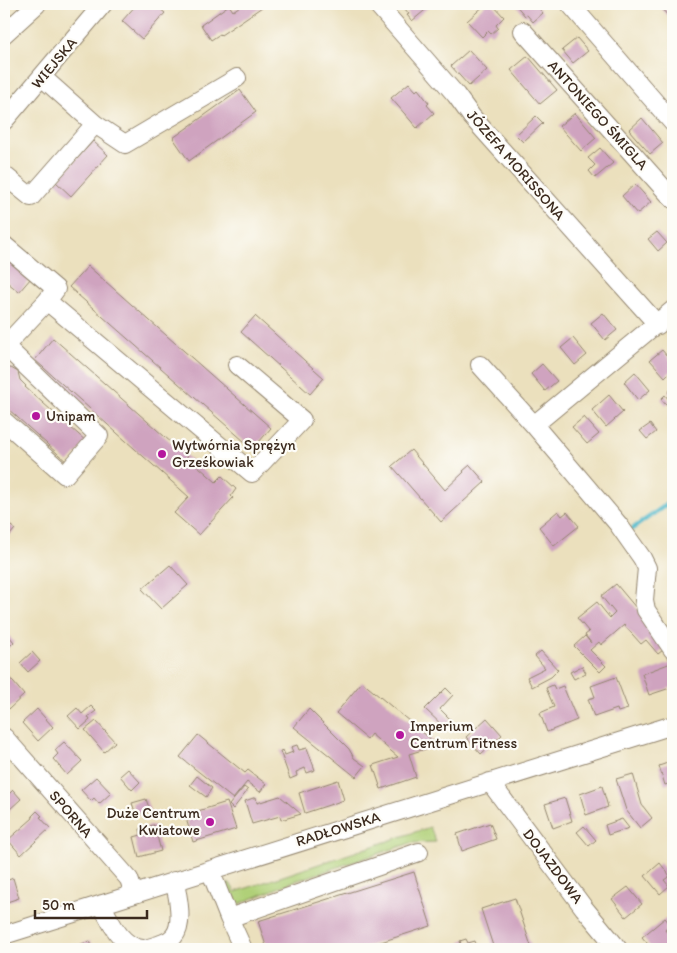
<svg xmlns="http://www.w3.org/2000/svg" width="677" height="953" font-family="Itim,sans-serif">
<rect width="100%" height="100%" fill="#fdfcf7"/>
<filter id="ink" filterUnits="userSpaceOnUse"><feTurbulence type="fractalNoise" baseFrequency=".02" numOctaves="2"/><feDisplacementMap in="SourceGraphic" scale="10" xChannelSelector="R" yChannelSelector="G"/><feConvolveMatrix kernelMatrix="1 2 1 2 8 2 1 2 1" color-interpolation-filters="sRGB"/></filter>
<filter id="wash" filterUnits="userSpaceOnUse"><feTurbulence type="fractalNoise" baseFrequency=".0096" numOctaves="4" result="noise"/><feDisplacementMap in="SourceGraphic" scale="20" xChannelSelector="R" yChannelSelector="G"/><feGaussianBlur stdDeviation="1.12" result="paint"/><feColorMatrix in="noise" values="0 0 0 0 0 0 0 0 0 0 0 0 0 0 0 0 0 1.4 0 .05"/><feComposite in="paint" operator="in"/></filter>
<g filter="url(#wash)">
<rect width="100%" height="100%" fill="#ebe0bd"/>
<path fill="#b0d078" stroke="#767d4b" d="M430 827 436 842 411 843 292 882 232 907 224 886 230 883 235 892Z"/>
<g fill="none" stroke-linecap="round" stroke-linejoin="round">
<path stroke="#4cb7c9" stroke-width="4.5" d="M632 529 673 500"/>
</g>
<g id="blocks">
<path fill="#cfa3bf" d="M137 4H154L165 13 142 39 122 21Z
M243 4H260L262 7 221 35 220 34 211 40 201 25 229 5 233 11Z
M401 4H427L430 6 412 21 407 15 409 14Z
M486 4H492L504 17 496 25 498 28 491 34 488 31 482 37 467 21Z
M515 4H540L537 6 543 13 533 22 527 15 525 16Z
M666 4H673V16L671 19 661 8Z
M577 38 588 51 573 63 562 50Z
M469 50 487 70 469 86 451 66Z
M528 56 557 90 540 104 511 70Z
M409 83 416 91 418 89 429 103 427 105 434 113 417 128 391 98Z
M240 90 256 112 189 161 173 138Z
M575 113 596 138 581 151 559 126Z
M536 116 543 123 523 142 516 135Z
M642 118 663 143 650 154 629 130Z
M93 141 108 155 71 196 56 182Z
M600 148 613 163 595 178 589 171 595 165 588 158Z
M635 184 651 202 637 214 622 196Z
M657 232 667 243 658 251 648 239Z
M4 254 31 278 19 292 7 282 4 285Z
M88 266 271 428 253 449 69 287Z
M603 313 617 330 605 340 591 323Z
M255 316 324 378 310 394 241 332Z
M53 338 216 482 222 476 236 489 231 496 233 498 199 535 174 513 189 497 35 360Z
M573 338 587 355 575 365 561 348Z
M662 350 673 363V369L665 377 650 360Z
M542 364 557 381 545 391 531 374Z
M11 368 18 372 20 380 26 386 25 387 87 442 68 463 7 408 4 412V369Z
M635 372 650 390 638 400 624 382Z
M673 387V398L668 392Z
M609 395 623 412 606 427 592 410Z
M665 395 670 401 666 405 661 399Z
M673 414V425L668 418Z
M584 417 599 434 587 444 572 427Z
M650 424 656 432 647 439 640 431Z
M411 450 445 490 464 472 463 471 470 465 485 482 441 522 392 466Z
M558 511 562 516 567 512 579 526 554 546 539 527Z
M4 521 15 529 4 542Z
M170 565 188 585 161 609 142 589Z
M616 584 668 646 658 654 646 640 641 644 624 625 601 645 599 642 590 650 606 666 600 672 574 646 585 636 591 643 585 635 589 632 577 618 597 602 610 618 615 613 601 596Z
M4 630 14 642 6 650 4 647Z
M541 651 558 670 551 677 532 687 527 677 545 668 535 656Z
M32 652 40 661 28 672 20 663Z
M671 663 673 669V687L649 695 642 674Z
M582 666 586 673 574 679 570 672Z
M8 676 24 695 9 709 4 703V680Z
M616 677 628 709 618 712 617 709 594 717 588 699 595 697 591 686Z
M362 682 433 741 432 747 409 754 416 777 381 789 373 765 398 757 371 734 367 739 336 713Z
M553 685 555 689 563 686 577 720 547 732 540 713 554 707 546 688Z
M446 688 453 695 440 709 451 720 444 727 425 709Z
M91 706 96 711 88 717 90 720 80 729 68 716 77 708 82 714Z
M37 709 53 727 38 741 22 723Z
M309 709 349 749 354 758 365 766 356 777 294 727Z
M487 718 502 735 481 754 466 737Z
M96 721 115 742 104 752 85 730Z
M198 735 245 773 248 770 266 784 260 792 247 782 233 799 180 757Z
M64 742 82 761 67 775 53 759 58 754 55 750Z
M297 745 299 750 307 748 315 770 307 773 305 768 296 772 297 776 290 779 280 751 283 750 285 755 293 752 291 747Z
M673 761V782L665 785 659 766Z
M128 769 140 782 132 790 120 776Z
M633 774 642 805 652 818 640 828 626 810 616 779Z
M197 776 212 788 206 797 190 785Z
M96 777 111 793 99 804 94 798 91 801 81 790Z
M338 780 344 800 305 813 299 793Z
M602 786 608 807 586 815 580 794Z
M244 787 248 790 233 809 229 805Z
M13 790 21 799 9 810 10 811 4 817V805L9 800 6 797Z
M280 796 301 814 281 820 280 816 252 824 245 801 256 797 257 803Z
M565 798 572 821 553 828 545 804Z
M146 799 150 811 136 815 132 803Z
M227 802 236 829 193 842 185 815Z
M37 811 42 816 40 817 50 828 21 855 8 840 33 818 32 816Z
M622 819 629 828 608 835 605 825Z
M490 823 496 839 462 851 457 834Z
M154 825 161 851 139 857 134 837 141 835 140 829Z
M584 826 596 840 589 846 577 832Z
M660 863 670 876 664 880 669 886 660 894 645 876Z
M414 872 431 926 359 949H267L258 921Z
M13 878 19 898 4 903V882Z
M628 887 642 904 626 917 612 899Z
M515 898 532 949H494L481 909Z
M665 918 671 925 665 930 673 940V944L667 949H652L642 937Z
M466 939 468 943 475 941 477 949H453L452 948 461 945 460 941Z
M90 941 93 949H68Z"/>
</g>
</g>
<g filter="url(#ink)">
<use href="#blocks" fill-opacity="0" stroke="#93856e" stroke-width="1"/>
<g fill="none" stroke-linecap="round" stroke-linejoin="round">
<g stroke="#93856e" stroke-width="20">
<path id="minor" d="M377 4 456 95 472 117 658 325
M570 4 673 123
M523 31 673 199
M4 34 37 4
M42 77 95 124 125 144 237 78
M4 121 103 4
M4 175 31 197 95 124
M4 245 56 289 47 301 4 347
M47 301 252 473 302 420 237 365
M480 365 534 425 618 524 642 558 647 568 644 600 646 610 673 650
M4 421 65 475 99 436 5 346
M534 425 673 310
M4 737 129 879 134 894
M490 782 584 908 618 949
M210 870 229 918 419 852
M102 904C109 921 122 948 143 949
M229 918 243 949
M4 935 673 725
M145 949C154 946 168 944 174 936 184 924 178 895 174 881"/>
</g>
<use href="#minor" stroke="#fff" stroke-width="18"/>
</g>
</g>
<g fill="#b5179e" stroke="#fdfcf7" stroke-width="2">
<circle cx="36" cy="416" r="5"/>
<circle cx="162" cy="454" r="5"/>
<circle cx="400" cy="735" r="5"/>
<circle cx="210" cy="822" r="5"/>
</g>
<g text-anchor="middle" dominant-baseline="central" stroke-width="4.5" stroke-linejoin="round" paint-order="stroke">
<g font-size="15" fill="#3b2a1e" stroke="#fdfcf7">
<text transform="translate(54 63) rotate(-50)">WIEJSKA</text>
<text transform="translate(598 115) rotate(48)">ANTONIEGO ŚMIGLA</text>
<text transform="translate(516 165) rotate(49)">JÓZEFA MORISSONA</text>
<text transform="translate(71 814) rotate(49)">SPORNA</text>
<text transform="translate(338 829) rotate(-17)">RADŁOWSKA</text>
<text transform="translate(553 866) rotate(53)">DOJAZDOWA</text>
</g>
<g font-size="15" fill="#3b2a1e" stroke="#fdfcf7" text-anchor="start">
<text x="46" y="416">Unipam</text>
<text x="172" y="445">Wytwórnia Sprężyn<tspan x="172" dy="17">Grześkowiak</tspan></text>
<text x="410" y="726">Imperium<tspan x="410" dy="17">Centrum Fitness</tspan></text>
<text x="200" y="813" text-anchor="end">Duże Centrum<tspan x="200" dy="17">Kwiatowe</tspan></text>
</g>
</g>
<rect width="677" height="953" fill="none" stroke="#fdfcf7" stroke-width="20"/>
<path d="M35 910v8h112v-8" fill="none" stroke="#3b2a1e" stroke-width="2.5"/>
<text x="42" y="910" font-size="15" fill="#3b2a1e" stroke="#fdfcf7" stroke-width="4" paint-order="stroke">50 m</text>
</svg>
